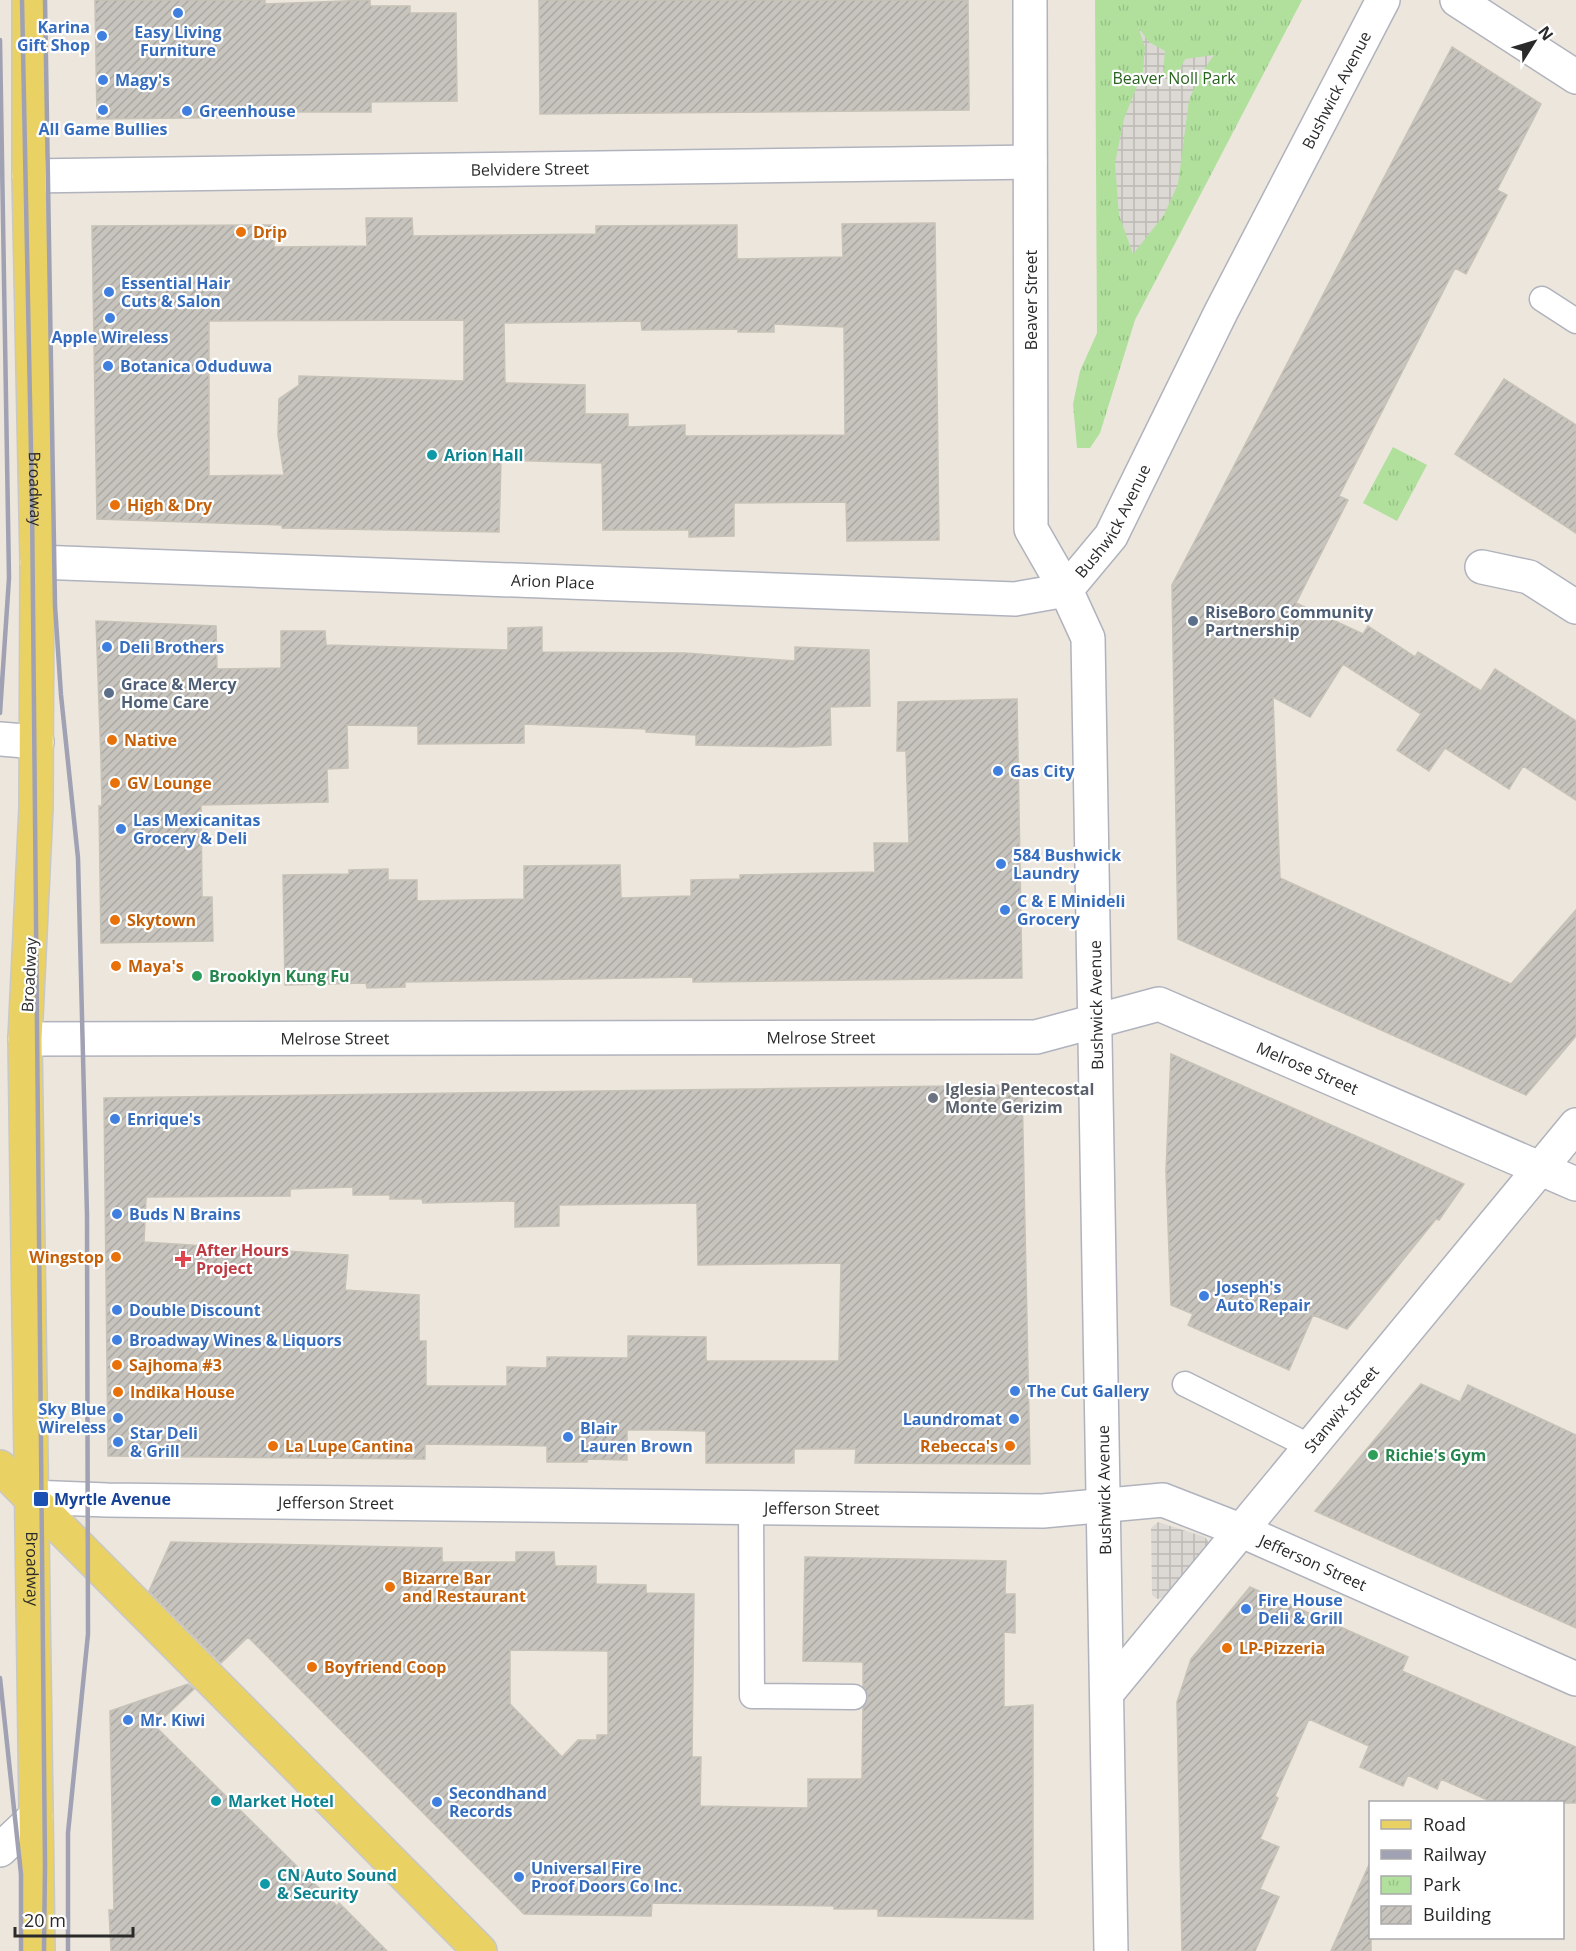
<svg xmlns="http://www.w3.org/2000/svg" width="1576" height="1951" font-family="'Open Sans',sans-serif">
<defs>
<pattern id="park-tufts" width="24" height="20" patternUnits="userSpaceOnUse" patternTransform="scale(1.5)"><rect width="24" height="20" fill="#b0e09c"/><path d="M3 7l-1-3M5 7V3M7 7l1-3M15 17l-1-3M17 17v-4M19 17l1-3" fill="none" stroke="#98c087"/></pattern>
<pattern id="plaza-grid" width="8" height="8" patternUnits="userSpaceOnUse" patternTransform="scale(1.5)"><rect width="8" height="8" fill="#dcd9d4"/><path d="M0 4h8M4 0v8" fill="none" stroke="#bdbab6"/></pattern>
<pattern id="building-hatch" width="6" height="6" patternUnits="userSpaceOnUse" patternTransform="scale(1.5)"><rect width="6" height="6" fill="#c7c3bd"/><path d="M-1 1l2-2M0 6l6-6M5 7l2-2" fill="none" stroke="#aba8a3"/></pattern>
</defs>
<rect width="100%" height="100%" fill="#ece6dd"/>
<path fill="url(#park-tufts)" d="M1095 0H1302L1135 320 1100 433 1090 448H1077L1073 404 1080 371 1097 333Z
M1393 447 1427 465 1397 521 1363 503Z"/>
<path fill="url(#plaza-grid)" d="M1138 27 1149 42 1165 51 1163 73 1170 78H1176L1185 59 1214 55 1200 75 1189 100 1178 184 1164 215 1133 254 1119 215 1115 163 1124 119 1143 71 1145 47Z
M1158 1522 1205 1537 1208 1541V1547L1166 1597 1157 1599 1152 1595 1151 1528Z"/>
<path fill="url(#building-hatch)" stroke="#c7c2b7" stroke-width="1.5" fill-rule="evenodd" d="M95 0H265V4L370 0V6H410V13H456L457 101 371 102V112H276V117L97 119Z
M539 0H968L969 110 540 114Z
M1452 47 1541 104 1497 190 1507 195 1466 274 1455 268 1339 496 1348 500 1296 603 1363 634 1368 626 1415 657 1418 652 1481 691 1495 669 1576 721V800L1523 766 1509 789 1445 748 1429 771 1397 750 1421 714 1343 664 1310 717 1273 697 1280 878 1511 984 1576 910V1036L1526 1095 1178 939 1172 585Z
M366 218H412L413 236 596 234V226L737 225V259L843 257 842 224 935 223 939 540 847 541 846 502 734 503V536L689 537V530H603L602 463 501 460 499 532 282 528V525L97 519 92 226 274 225V247L367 246ZM464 320V381L299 376V385L279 399 278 435 284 475 209 476V321ZM641 321 642 330 738 329V332H774V324L844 327 845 435 685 436V425L628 427V414H585V385L505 383 504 323Z
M1504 379 1576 425V533L1455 454Z
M96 621 216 626 217 669 281 668V631H325L326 645 508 650V628L542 627V652L685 653 795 661V647L869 650 870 706 830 707 831 745 793 747 696 745V735L646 732V729L524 724V743L418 744V726L347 725 348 768 327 769 328 802 201 805 202 897H212L213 941 101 943 99 806H102L101 761Z
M1017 699 1022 978 693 982V977L405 982V987L367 988 366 983 285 985 283 875 349 874V870L388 869V880H417V901L524 899V866L620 865 621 898 691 896V880L740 879V875L875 872 874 843H909L906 751H897L898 702Z
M1171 1054 1464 1184 1439 1220 1436 1219 1347 1329 1313 1315 1289 1370 1188 1325 1193 1314 1171 1305 1166 1171Z
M1022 1085 1030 1464 855 1463 856 1449H794V1463H706V1431L666 1430H627V1460L587 1459V1462H547V1446L507 1445 425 1444V1459L108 1456 104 1098ZM353 1187V1195H390V1199H422L423 1203 515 1201V1227L559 1226V1205L697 1203 698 1265 841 1263 839 1361H706V1337L628 1336V1358L547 1357V1368L507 1367V1386H426V1341H419V1295L345 1290 348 1255 144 1242 146 1197 290 1196V1189Z
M1421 1384 1460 1402 1468 1385 1576 1435V1628L1315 1511Z
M171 1542 442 1548V1562H516V1552H554L555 1566H596V1584L646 1585V1593L694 1594 692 1757H701L700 1806 808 1808V1779H862L863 1708 868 1697 863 1686V1662L803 1661 805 1557 1006 1561 1005 1594H1015V1633L1004 1632V1707L1033 1705V1919L878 1916V1909H834V1906L652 1903 651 1916 524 1914 248 1637 221 1663 149 1591ZM510 1650 608 1651V1735H597V1740H578L562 1757 510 1704Z
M1250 1587 1408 1657 1402 1671 1576 1747V1803H1494L1441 1779 1437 1789 1408 1775 1403 1786 1360 1767 1369 1746 1309 1719 1275 1796 1278 1798 1260 1839 1279 1847 1260 1889 1279 1897 1255 1951H1182L1177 1702 1191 1659Z
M188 1684 194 1689 155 1726 337 1906 339 1903 387 1951H111L109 1910H114L110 1711Z
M1371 1860V1951H1331Z"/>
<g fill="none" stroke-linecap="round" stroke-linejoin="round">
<g stroke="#b0b3bd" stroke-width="27">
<path id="lane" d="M1542 299 1576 321
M1185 1384 1309 1446
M751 1507 752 1696 854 1697"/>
</g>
<g stroke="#b0b3bd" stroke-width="36">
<g id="street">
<path d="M1457 0 1576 77"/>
<path id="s1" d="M29 176 1030 162"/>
<path id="s2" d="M37 562 1015 599 1066 590 1031 529 1030 0"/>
<path d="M1482 567 1529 577 1576 607"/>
<path d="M0 739 37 742"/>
<path id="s3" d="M25 1039 1036 1037 1159 1004 1576 1184"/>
<path id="s4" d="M30 1497 107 1500 1043 1511 1163 1500 1240 1530 1576 1679"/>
<path id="s5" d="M1107 1693 1576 1125"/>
<path d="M0 1850 36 1816"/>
</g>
</g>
<g stroke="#b0b3bd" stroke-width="36">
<g id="secondary">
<path id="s6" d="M1111 1951 1088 638 1066 590 1111 536 1221 312 1383 0"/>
</g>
</g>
<g stroke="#c8c8c8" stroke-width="36">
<g id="primary">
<path id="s7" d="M29 0V176L37 562 36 808 25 1039 38 1951"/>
<path d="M0 1467 480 1951"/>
</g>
</g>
<use href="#lane" stroke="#fff" stroke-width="24"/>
<use href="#street" stroke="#fff" stroke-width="33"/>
<use href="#secondary" stroke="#fff" stroke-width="33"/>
<use href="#primary" stroke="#ead164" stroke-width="33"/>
<path stroke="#a0a2b4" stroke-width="4.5" d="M22 0 32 501 45 1865 44 1951
M45 0 55 606 61 695 78 858 87 1215 88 1634 68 1833V1951
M0 40 9 578 0 713
M0 1678 21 1874V1951"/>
</g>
<g fill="#3f7fe0" stroke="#fff" stroke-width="2">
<circle cx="178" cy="13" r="6"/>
<circle cx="102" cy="36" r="6"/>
<circle cx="103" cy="80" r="6"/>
<circle cx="103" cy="110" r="6"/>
<circle cx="187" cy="111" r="6"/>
<circle cx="109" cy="292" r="6"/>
<circle cx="110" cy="318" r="6"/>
<circle cx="108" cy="366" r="6"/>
<circle cx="107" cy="647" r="6"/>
<circle cx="998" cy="771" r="6"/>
<circle cx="121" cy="829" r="6"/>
<circle cx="1001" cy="864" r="6"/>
<circle cx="1005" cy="910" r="6"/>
<circle cx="115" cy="1119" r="6"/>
<circle cx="117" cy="1214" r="6"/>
<circle cx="1204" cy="1296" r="6"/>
<circle cx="117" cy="1310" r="6"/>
<circle cx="117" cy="1340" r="6"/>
<circle cx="1015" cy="1391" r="6"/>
<circle cx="118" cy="1418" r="6"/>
<circle cx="1014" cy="1419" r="6"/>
<circle cx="568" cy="1437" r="6"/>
<circle cx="118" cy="1442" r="6"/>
<circle cx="1246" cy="1609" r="6"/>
<circle cx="128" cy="1720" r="6"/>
<circle cx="437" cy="1802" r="6"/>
<circle cx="519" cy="1877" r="6"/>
</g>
<g fill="#e8710a" stroke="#fff" stroke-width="2">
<circle cx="241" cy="232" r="6"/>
<circle cx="115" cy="505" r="6"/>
<circle cx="112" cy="740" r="6"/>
<circle cx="115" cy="783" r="6"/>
<circle cx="115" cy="920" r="6"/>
<circle cx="116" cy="966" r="6"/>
<circle cx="116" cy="1257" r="6"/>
<circle cx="117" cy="1365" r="6"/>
<circle cx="118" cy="1392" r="6"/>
<circle cx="273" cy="1446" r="6"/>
<circle cx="1010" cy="1446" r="6"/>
<circle cx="390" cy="1587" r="6"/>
<circle cx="1227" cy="1648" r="6"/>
<circle cx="312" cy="1667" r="6"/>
</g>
<g fill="#0f9aa8" stroke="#fff" stroke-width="2">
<circle cx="432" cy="455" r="6"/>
<circle cx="216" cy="1801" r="6"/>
<circle cx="265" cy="1884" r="6"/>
</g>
<g fill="#5c6f8a" stroke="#fff" stroke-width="2">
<circle cx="1193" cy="621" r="6"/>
<circle cx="109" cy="693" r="6"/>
</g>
<g fill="#2e9e5b" stroke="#fff" stroke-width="2">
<circle cx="197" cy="976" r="6"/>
<circle cx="1373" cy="1455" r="6"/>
</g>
<circle fill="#6b7280" stroke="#fff" stroke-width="2" cx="933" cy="1098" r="6"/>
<path fill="#e0444e" stroke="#fff" stroke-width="2" d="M180 1250h6v6h6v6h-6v6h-6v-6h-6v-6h6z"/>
<rect fill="#1a4fb4" stroke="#fff" stroke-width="2" x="33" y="1491" width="16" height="16" rx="3"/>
<g text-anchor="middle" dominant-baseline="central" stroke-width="4.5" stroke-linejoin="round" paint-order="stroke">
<g font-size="16" font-weight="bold" fill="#366cbe" stroke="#fff" text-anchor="start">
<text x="90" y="27" text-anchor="end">Karina<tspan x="90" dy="18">Gift Shop</tspan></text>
<text x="178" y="32" text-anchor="middle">Easy Living<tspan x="178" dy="18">Furniture</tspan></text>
<text x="115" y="80">Magy's</text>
<text x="199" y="111">Greenhouse</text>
<text x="103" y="129" text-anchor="middle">All Game Bullies</text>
<text x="121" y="283">Essential Hair<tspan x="121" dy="18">Cuts &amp; Salon</tspan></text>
<text x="110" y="337" text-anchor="middle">Apple Wireless</text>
<text x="120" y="366">Botanica Oduduwa</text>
<text x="119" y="647">Deli Brothers</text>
<text x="1010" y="771">Gas City</text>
<text x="133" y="820">Las Mexicanitas<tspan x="133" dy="18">Grocery &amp; Deli</tspan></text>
<text x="1013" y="855">584 Bushwick<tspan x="1013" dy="18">Laundry</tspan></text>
<text x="1017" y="901">C &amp; E Minideli<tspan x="1017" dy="18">Grocery</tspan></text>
<text x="127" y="1119">Enrique's</text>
<text x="129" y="1214">Buds N Brains</text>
<text x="1216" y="1287">Joseph's<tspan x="1216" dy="18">Auto Repair</tspan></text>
<text x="129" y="1310">Double Discount</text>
<text x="129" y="1340">Broadway Wines &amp; Liquors</text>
<text x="1027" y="1391">The Cut Gallery</text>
<text x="106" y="1409" text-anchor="end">Sky Blue<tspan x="106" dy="18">Wireless</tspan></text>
<text x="1002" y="1419" text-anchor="end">Laundromat</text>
<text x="580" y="1428">Blair<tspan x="580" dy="18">Lauren Brown</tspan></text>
<text x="130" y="1433">Star Deli<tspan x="130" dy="18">&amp; Grill</tspan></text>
<text x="1258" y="1600">Fire House<tspan x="1258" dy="18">Deli &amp; Grill</tspan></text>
<text x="140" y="1720">Mr. Kiwi</text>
<text x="449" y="1793">Secondhand<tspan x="449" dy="18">Records</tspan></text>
<text x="531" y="1868">Universal Fire<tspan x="531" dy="18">Proof Doors Co Inc.</tspan></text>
</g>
<g font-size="16" fill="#29641e" stroke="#fff">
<text x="1174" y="78">Beaver Noll Park</text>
</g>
<g font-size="16" fill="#2a2a2a" stroke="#fff">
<text stroke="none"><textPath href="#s6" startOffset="1936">Bushwick Avenue</textPath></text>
<text stroke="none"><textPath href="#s1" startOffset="501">Belvidere Street</textPath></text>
<text transform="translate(1031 300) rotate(-90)">Beaver Street</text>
<text stroke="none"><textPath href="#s7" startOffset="489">Broadway</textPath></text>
<text stroke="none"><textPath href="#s6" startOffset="1450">Bushwick Avenue</textPath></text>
<text stroke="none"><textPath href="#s2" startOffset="516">Arion Place</textPath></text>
<text transform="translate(29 975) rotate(-87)">Broadway</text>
<text transform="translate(1096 1005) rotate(-91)">Bushwick Avenue</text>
<text stroke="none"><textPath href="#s3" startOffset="796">Melrose Street</textPath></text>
<text stroke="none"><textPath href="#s3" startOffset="310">Melrose Street</textPath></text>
<text stroke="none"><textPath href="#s3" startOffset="1300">Melrose Street</textPath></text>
<text stroke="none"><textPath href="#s5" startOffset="368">Stanwix Street</textPath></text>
<text transform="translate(1104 1490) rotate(-91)">Bushwick Avenue</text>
<text stroke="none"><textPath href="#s4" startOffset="306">Jefferson Street</textPath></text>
<text stroke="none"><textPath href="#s4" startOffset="792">Jefferson Street</textPath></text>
<text stroke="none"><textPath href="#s4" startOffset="1296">Jefferson Street</textPath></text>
<text stroke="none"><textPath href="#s7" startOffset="1569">Broadway</textPath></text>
</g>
<g font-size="16" font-weight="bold" fill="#c56008" stroke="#fff" text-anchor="start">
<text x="253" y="232">Drip</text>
<text x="127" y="505">High &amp; Dry</text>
<text x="124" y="740">Native</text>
<text x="127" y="783">GV Lounge</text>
<text x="127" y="920">Skytown</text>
<text x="128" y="966">Maya's</text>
<text x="104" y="1257" text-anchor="end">Wingstop</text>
<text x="129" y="1365">Sajhoma #3</text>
<text x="130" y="1392">Indika House</text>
<text x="285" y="1446">La Lupe Cantina</text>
<text x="998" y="1446" text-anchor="end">Rebecca's</text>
<text x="402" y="1578">Bizarre Bar<tspan x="402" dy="18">and Restaurant</tspan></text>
<text x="1239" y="1648">LP-Pizzeria</text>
<text x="324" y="1667">Boyfriend Coop</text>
</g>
<g font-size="16" font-weight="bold" fill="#0d838f" stroke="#fff" text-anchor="start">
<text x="444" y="455">Arion Hall</text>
<text x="228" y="1801">Market Hotel</text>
<text x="277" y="1875">CN Auto Sound<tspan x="277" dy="18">&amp; Security</tspan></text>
</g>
<g font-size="16" font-weight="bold" fill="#4e5e75" stroke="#fff" text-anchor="start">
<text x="1205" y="612">RiseBoro Community<tspan x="1205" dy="18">Partnership</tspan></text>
<text x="121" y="684">Grace &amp; Mercy<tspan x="121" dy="18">Home Care</tspan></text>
</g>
<g font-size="16" font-weight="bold" fill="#27864d" stroke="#fff" text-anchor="start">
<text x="209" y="976">Brooklyn Kung Fu</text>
<text x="1385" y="1455">Richie's Gym</text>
</g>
<g font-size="16" font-weight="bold" fill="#5b616d" stroke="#fff" text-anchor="start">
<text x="945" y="1089">Iglesia Pentecostal<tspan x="945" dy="18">Monte Gerizim</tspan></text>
</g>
<g font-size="16" font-weight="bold" fill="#be3a42" stroke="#fff" text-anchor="start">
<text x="196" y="1250">After Hours<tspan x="196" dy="18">Project</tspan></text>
</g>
<g font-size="16" font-weight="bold" fill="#164399" stroke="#fff" text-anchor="start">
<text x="54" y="1499">Myrtle Avenue</text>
</g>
</g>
<rect x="1369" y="1801" width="195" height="138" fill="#ffffff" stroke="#aaaaaa" stroke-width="1.5"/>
<rect x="1381" y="1820" width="30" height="9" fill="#ead164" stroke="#aaaaaa" stroke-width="1.5"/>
<text x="1423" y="1831" font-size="18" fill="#2a2a2a">Road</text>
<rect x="1381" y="1850" width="30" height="9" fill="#a0a2b4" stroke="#aaaaaa" stroke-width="1.5"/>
<text x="1423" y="1861" font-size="18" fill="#2a2a2a">Railway</text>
<rect x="1381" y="1876" width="30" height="18" fill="url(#park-tufts)" stroke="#aaaaaa" stroke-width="1.5"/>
<text x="1423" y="1891" font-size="18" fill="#2a2a2a">Park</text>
<rect x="1381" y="1906" width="30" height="18" fill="url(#building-hatch)" stroke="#aaaaaa" stroke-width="1.5"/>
<text x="1423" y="1921" font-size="18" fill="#2a2a2a">Building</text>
<g transform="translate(1534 42) rotate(53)" stroke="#ffffff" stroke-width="4.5" paint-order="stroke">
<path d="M0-4.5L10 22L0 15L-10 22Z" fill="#2a2a2a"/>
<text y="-9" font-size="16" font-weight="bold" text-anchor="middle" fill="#2a2a2a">N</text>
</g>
<path d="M15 1927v9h118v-9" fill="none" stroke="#2a2a2a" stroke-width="3"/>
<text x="24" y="1927" font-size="18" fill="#2a2a2a" stroke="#ffffff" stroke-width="4.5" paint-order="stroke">20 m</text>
</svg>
